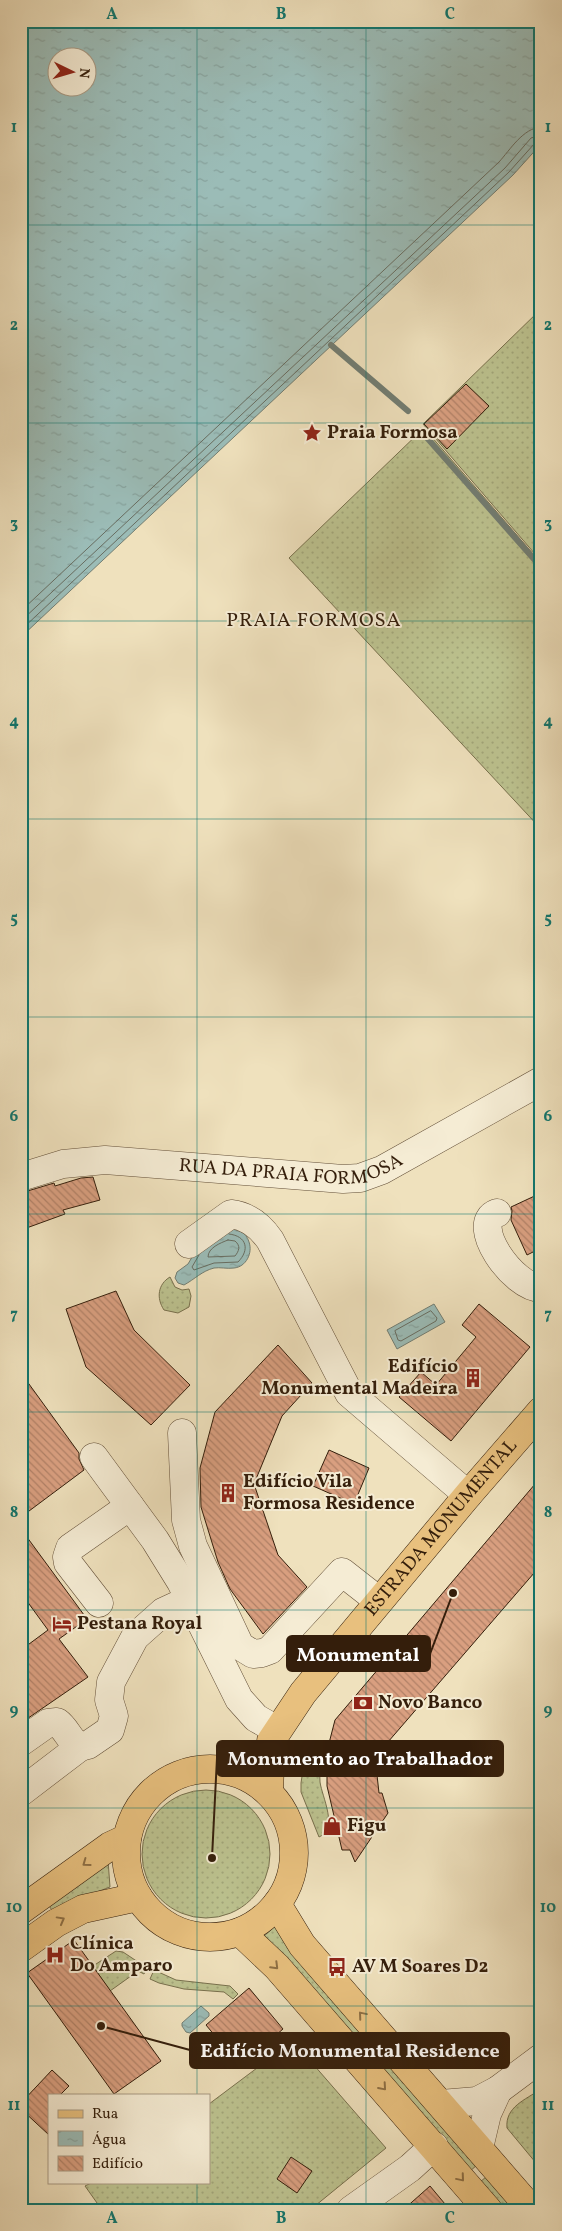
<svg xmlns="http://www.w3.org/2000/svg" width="562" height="2231" font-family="Vollkorn,serif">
<defs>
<pattern id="grass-dots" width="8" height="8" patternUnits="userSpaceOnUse" patternTransform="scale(1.25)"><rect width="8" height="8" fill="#bcc28f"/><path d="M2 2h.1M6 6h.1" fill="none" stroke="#a2a67a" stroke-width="1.8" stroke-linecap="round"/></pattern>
<pattern id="water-ripples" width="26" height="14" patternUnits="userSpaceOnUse" patternTransform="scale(1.25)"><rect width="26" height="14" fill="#9bbcb7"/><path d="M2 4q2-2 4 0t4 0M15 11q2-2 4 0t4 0" fill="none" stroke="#86a19c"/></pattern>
<pattern id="building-back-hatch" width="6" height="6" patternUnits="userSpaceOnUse" patternTransform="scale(1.25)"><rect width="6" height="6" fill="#d99f80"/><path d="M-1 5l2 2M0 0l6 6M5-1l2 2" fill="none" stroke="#b18167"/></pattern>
</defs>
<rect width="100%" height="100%" fill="#efe1bd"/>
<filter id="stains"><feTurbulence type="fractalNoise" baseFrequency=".004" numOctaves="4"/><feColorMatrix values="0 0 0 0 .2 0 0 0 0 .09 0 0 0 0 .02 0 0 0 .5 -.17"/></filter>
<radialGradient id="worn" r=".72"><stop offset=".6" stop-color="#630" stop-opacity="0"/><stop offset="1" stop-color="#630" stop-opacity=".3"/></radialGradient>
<path fill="url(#grass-dots)" stroke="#78704d" d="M541 309V561L423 424Z
M424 428 541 563V829L289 558Z
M170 1277 175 1287 182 1290 189 1289 191 1296 189 1307 178 1313 164 1310C156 1298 158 1284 170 1277Z
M315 1747 319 1749C321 1760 319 1771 320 1782 322 1797 339 1829 319 1837L301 1792V1783L303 1770 309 1752Z
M142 1854a64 64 0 1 1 128 0a64 64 0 1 1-128 0Z
M108 1860 110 1887 73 1901 54 1913 47 1903Z
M277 1924 477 2165 469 2172 260 1940Z
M116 1951 123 1952 147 1968 144 1974 138 1971 110 1991 93 1966Z
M154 1970 176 1980 230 1986 238 1994 233 1999 224 1992 184 1989 159 1983 150 1979Z
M293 2041 386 2148 310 2210H102L85 2186 93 2182H209V2104Z
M541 2089V2169L507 2128C505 2107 525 2100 541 2089Z
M487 2176 516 2210H503L479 2183Z"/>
<path fill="url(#water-ripples)" stroke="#727d72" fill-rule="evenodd" d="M21 21H541V144L513 175 21 637ZM58 58H88V88H58Z
M228 1228C237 1230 246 1231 249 1242 253 1253 246 1267 234 1268 227 1269 220 1267 214 1268 202 1271 195 1279 184 1285L178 1283 175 1278 177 1272 188 1264 195 1252Z
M434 1304 445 1322 397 1349 387 1330Z
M201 2006 209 2013V2016L190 2033 186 2032 182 2026V2023Z"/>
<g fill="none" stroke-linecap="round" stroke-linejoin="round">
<path stroke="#686d61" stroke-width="1" d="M21 611 499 162C510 150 523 128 541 127
M21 621 505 168 531 138 541 135
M21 630 509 172 535 143 541 141
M228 1240 235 1241C241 1246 239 1251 235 1256L208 1257C208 1248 220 1243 228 1240Z
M199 1255 192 1267 194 1270 214 1263 238 1262C250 1250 247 1236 229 1234
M431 1311 437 1318 436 1321 401 1341 398 1340 395 1331Z"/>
<path stroke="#727d72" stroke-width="6" d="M331 345 408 411
M421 431 541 567"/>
</g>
<path fill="url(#building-back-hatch)" stroke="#341e0b" d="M466 384 489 406 447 449 424 424Z
M93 1177 100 1200 63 1210 65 1214 21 1230V1193L54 1183 55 1186 81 1178Z
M541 1193V1248L527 1255 511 1220 512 1211 511 1207Z
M116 1291 134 1330 190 1385 151 1425 86 1367 66 1309Z
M479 1304 530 1347 451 1441 399 1397 421 1372 436 1385 476 1337 462 1325Z
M278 1345 312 1383 282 1416 254 1484 278 1555 307 1587 263 1634 230 1589 218 1562 201 1507 200 1468 215 1412Z
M21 1373 79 1453V1459L84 1470 21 1517Z
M329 1450 369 1468 354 1504 313 1486Z
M541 1477V1565L375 1757 379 1793H382L388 1813 355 1862 350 1850H342L327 1786V1751L335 1720Z
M21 1529 87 1619 59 1639 88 1677 21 1723V1650L48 1630 21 1593Z
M74 1940 161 2061 114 2094 27 1973Z
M249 1988 283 2029 240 2066 206 2025Z
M52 2070 69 2086 60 2095H49V2135L21 2109V2103Z
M291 2157 312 2171 297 2193 277 2179Z
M430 2186 450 2210H403Z"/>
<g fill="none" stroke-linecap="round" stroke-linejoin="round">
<g stroke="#634f38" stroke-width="29">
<g id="minor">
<path id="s1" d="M21 1177 63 1164 105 1160 343 1179 360 1178 382 1170 541 1081"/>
<path d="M497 1213C468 1223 513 1288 541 1288"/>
<path d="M189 1244 231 1214C248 1216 261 1227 270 1240L349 1393 468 1495"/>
<path d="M182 1433 186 1520 193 1546 240 1646 253 1654 262 1653 270 1650 342 1572 379 1601"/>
<path d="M94 1457 155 1540 181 1582 239 1699 256 1718 277 1730"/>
<path d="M99 1603 68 1563 67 1557 70 1548 130 1506"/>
<path d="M21 1742 48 1723 57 1722C67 1729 69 1741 80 1747L88 1745 110 1730 114 1716 109 1700 111 1682 135 1637 163 1612 191 1599"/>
<path d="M21 1792 80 1747"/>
<path d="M441 2104 477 2101 498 2090 541 2058"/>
<path d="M479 2148 487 2114 498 2090"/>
<path d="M351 2210 410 2168 434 2146"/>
</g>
</g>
<g stroke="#341e0b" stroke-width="29">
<g id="major">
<circle cx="210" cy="1853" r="84"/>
<path id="s2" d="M269 1793 271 1741 303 1693 468 1495 541 1411"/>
<path d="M277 1904 302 1945 532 2210"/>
<path d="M21 1910 110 1846 127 1838"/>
<path d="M240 1932 277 1967 488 2210"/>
<path d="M21 1948 56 1923 83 1909 138 1897"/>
</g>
</g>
<use href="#minor" stroke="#f5ecd4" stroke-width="28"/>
<use href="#major" stroke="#e8c07e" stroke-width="28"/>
</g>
<defs><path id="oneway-chevron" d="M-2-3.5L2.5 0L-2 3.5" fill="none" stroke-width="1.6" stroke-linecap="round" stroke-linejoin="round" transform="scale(1.25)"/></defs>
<g stroke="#8e6f44">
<use href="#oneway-chevron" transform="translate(86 1863) rotate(144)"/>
<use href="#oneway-chevron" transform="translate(61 1920) rotate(-29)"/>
<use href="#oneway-chevron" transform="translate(275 1966) rotate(45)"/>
<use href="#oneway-chevron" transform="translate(362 2015) rotate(-130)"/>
<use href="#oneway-chevron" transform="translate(383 2087) rotate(49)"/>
<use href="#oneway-chevron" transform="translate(461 2178) rotate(50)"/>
</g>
<path fill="none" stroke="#0f766e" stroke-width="1" stroke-opacity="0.55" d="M197 21V2095M366 21V2210M21 225H541M21 423H541M21 621H541M21 819H541M21 1017H541M21 1214H541M21 1412H541M21 1610H541M21 1808H541M21 2006H541M197 2182V2210"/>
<defs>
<g id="sight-bare" transform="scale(1.5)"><path d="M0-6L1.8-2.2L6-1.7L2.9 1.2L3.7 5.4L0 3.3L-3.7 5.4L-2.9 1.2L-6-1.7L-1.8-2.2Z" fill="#8f2418" stroke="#f5ecd4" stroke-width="2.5" paint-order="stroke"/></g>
<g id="building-bare" transform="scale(1.5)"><path d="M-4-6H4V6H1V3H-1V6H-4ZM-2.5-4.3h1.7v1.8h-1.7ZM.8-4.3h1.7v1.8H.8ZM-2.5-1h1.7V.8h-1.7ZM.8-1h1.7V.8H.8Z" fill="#8f2418" stroke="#f5ecd4" stroke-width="2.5" paint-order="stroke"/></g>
<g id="hotel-bare" transform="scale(1.5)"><path d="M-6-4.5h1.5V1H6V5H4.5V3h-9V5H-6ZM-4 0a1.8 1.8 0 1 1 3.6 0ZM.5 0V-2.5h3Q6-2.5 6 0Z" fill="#8f2418" stroke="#f5ecd4" stroke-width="2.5" paint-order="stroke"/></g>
<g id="bank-bare" transform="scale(1.5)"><path d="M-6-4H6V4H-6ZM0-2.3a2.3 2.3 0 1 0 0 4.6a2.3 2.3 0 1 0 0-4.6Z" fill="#8f2418" stroke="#f5ecd4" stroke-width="2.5" paint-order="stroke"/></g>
<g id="shop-bare" transform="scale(1.5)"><path d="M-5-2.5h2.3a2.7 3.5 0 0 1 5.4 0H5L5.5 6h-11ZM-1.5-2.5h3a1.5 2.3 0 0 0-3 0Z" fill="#8f2418" stroke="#f5ecd4" stroke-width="2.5" paint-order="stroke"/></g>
<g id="hospital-bare" transform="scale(1.5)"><path d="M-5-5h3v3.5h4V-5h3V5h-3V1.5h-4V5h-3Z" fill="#8f2418" stroke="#f5ecd4" stroke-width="2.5" paint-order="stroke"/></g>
<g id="bus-bare" transform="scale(1.5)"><path d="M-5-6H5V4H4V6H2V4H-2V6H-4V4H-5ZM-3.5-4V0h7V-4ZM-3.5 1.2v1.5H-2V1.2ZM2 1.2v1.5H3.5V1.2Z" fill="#8f2418" stroke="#f5ecd4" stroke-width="2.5" paint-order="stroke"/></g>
</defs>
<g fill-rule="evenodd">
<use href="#sight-bare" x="312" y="433"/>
<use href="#building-bare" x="473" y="1378"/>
<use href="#building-bare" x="228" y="1493"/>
<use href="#hotel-bare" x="62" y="1624"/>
<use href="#bank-bare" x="363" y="1703"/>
<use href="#shop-bare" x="332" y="1826"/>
<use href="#hospital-bare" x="55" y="1955"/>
<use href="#bus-bare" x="337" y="1967"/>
</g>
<g text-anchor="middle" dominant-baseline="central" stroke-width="4" stroke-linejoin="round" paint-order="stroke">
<g font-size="19" font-weight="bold" fill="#341e0b" stroke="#f5ecd4" text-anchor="start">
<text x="327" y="433">Praia Formosa</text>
<text x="458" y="1367" text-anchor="end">Edifício<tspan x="458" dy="22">Monumental Madeira</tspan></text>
<text x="243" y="1482">Edifício Vila<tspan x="243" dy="22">Formosa Residence</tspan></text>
<text x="77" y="1624">Pestana Royal</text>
<text x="378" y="1703">Novo Banco</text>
<text x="347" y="1826">Figu</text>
<text x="70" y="1944">Clínica<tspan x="70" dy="22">Do Amparo</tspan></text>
<text x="352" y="1967">AV M Soares D2</text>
</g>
<g font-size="19" fill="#341e0b" stroke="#f5ecd4">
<text stroke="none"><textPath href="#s1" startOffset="274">RUA DA PRAIA FORMOSA</textPath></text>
<text stroke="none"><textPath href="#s2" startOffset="325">ESTRADA MONUMENTAL</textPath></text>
</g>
<g font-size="20" letter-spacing="1" fill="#341e0b" stroke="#f5ecd4">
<text x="314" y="621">PRAIA FORMOSA</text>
</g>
</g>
<path fill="none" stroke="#341e0b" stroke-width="2" d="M453 1593L430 1654M212 1858L217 1758M101 2026L190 2050"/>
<g fill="#341e0b" stroke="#f5ecd4" stroke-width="2">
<circle cx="453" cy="1593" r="5"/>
<circle cx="212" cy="1858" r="5"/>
<circle cx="101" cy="2026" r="5"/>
</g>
<g fill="#341e0b" stroke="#341e0b" stroke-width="2">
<rect x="287" y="1636" width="143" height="35" rx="5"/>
<rect x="217" y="1741" width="286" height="35" rx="5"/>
<rect x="190" y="2033" width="319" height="35" rx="5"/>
</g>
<g font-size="20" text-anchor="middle" font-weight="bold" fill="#fff">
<text x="358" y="1661">Monumental</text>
<text x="360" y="1765">Monumento ao Trabalhador</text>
<text x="350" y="2057">Edifício Monumental Residence</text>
</g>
<rect width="562" height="2231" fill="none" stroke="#efe1bd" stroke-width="55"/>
<rect x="48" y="2094" width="162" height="90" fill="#f5ecd4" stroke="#a89a84"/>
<rect x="58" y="2110" width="25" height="8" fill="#e8c07e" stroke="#a89a84"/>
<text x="92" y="2118" font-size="15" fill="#341e0b">Rua</text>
<rect x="58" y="2131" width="25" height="15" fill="url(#water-ripples)" stroke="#a89a84"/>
<text x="92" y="2144" font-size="15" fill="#341e0b">Água</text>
<rect x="58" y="2156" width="25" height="15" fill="url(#building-back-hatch)" stroke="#a89a84"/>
<text x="92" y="2168" font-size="15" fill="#341e0b">Edifício</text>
<g transform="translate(72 72) rotate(95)"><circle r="24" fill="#f5ecd4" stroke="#a89a84"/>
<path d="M0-4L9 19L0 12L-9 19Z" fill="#8f2418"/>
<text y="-8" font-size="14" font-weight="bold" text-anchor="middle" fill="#341e0b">N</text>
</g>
<rect x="28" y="28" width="506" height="2176" fill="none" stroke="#0f766e" stroke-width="2"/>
<g font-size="16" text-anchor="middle" font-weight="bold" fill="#0f766e">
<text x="112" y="19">A</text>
<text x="281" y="19">B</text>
<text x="450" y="19">C</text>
<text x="14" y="132">1</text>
<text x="548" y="132">1</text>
<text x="14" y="330">2</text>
<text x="548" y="330">2</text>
<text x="14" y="528">3</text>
<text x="548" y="528">3</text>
<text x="14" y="726">4</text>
<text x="548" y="726">4</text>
<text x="14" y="923">5</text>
<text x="548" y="923">5</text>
<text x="14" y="1121">6</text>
<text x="548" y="1121">6</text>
<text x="14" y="1319">7</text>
<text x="548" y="1319">7</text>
<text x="14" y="1517">8</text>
<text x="548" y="1517">8</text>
<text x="14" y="1715">9</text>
<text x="548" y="1715">9</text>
<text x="14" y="1912">10</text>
<text x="548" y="1912">10</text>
<text x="14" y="2110">11</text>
<text x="548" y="2110">11</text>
<text x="112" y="2223">A</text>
<text x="281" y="2223">B</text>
<text x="450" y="2223">C</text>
</g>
<rect width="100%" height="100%" filter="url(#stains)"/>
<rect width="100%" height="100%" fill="url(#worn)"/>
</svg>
